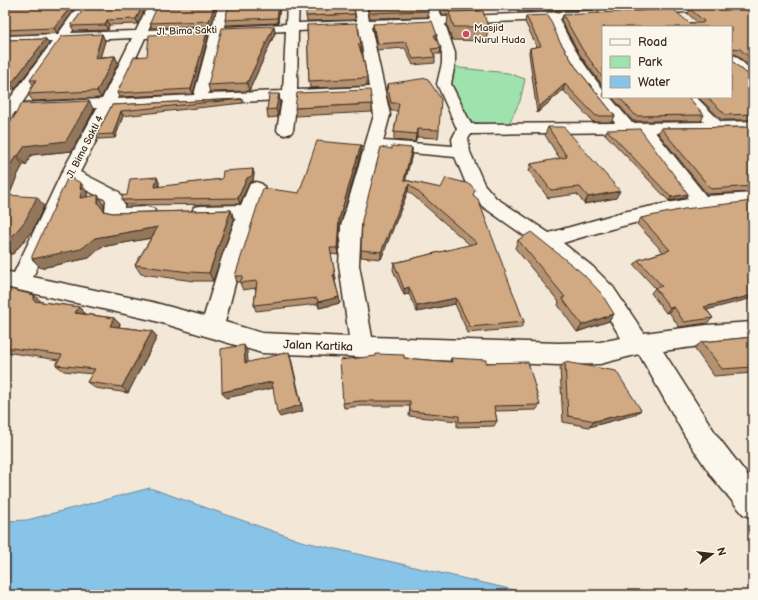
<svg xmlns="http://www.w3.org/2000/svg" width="758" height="600" font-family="'Balsamiq Sans',sans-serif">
<rect width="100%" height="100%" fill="#f3e8d7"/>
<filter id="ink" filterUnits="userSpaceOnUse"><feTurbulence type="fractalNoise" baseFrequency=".025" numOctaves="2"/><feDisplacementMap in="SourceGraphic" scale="8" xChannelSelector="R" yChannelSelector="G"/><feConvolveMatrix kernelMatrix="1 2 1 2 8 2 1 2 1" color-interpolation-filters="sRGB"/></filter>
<g filter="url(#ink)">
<path fill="#9ee2ae" stroke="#6c8666" d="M453 65 460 68 508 73 525 79 520 101 509 124C478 124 465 128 454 96 450 81 448 80 453 65Z"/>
<path fill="#88c4e8" stroke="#698697" d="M150 488 301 541 536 595H5V521L27 520Z"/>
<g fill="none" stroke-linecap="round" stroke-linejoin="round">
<g stroke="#3b2a1e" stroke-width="3">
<path id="minor" d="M5 5H17L9 13 5 14Z
M79 5H91L71 33 136 31 148 5H160L148 30 212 27 218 5H230L225 27 286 24 287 5H299L298 23 357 21 354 5H366L369 20 430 18 425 5H437L442 17 593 11 597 12 599 14 597 16 559 19C571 45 585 67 603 89V97H610L632 123 704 122 681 97H696L721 122 753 121V131L655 132 706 196 753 193V205C684 209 628 223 563 243L593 267 613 287 644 333 707 325 753 322V342L707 345 663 351 718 437 753 482V519L743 514 712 477 685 436 639 354 600 364 558 365 262 353 152 320 5 287V271L14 273 61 174 97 108 15 112 10 119 5 121V105L52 42 5 44V36L58 34ZM548 20 559 45 574 71 615 123 471 124 451 84 455 63V53L445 24ZM433 25 442 53V63L437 84 457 129 452 139 453 146 383 141 390 115 371 27ZM359 28 369 87 297 90 298 31ZM286 31 283 91 208 94 223 34ZM210 35 194 95 117 99 145 38ZM132 38 102 99 22 103 65 41ZM371 96 374 115 341 226 339 265 349 337 262 333 225 322 242 257 265 188 262 184 256 182 250 184 241 205 201 206 194 207 192 212 194 217 201 218H236L222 257 204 316 152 302 33 277 74 184 106 200 105 211C114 226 139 223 154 219L156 214 154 209 147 207 124 208V199L119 192 80 172 113 108 282 100 277 130 279 133 285 135 291 133 293 130 297 99ZM639 132 688 199 623 212 549 233 496 198 484 184 470 152 468 139 471 134ZM380 150 455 157 467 186 482 206 539 246 579 279 597 299 621 338 600 342 558 343 372 337 359 265 361 226Z
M700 5H753V9L644 14 640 13 638 11 640 9 644 8Z
M731 55 736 56 753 72V83L748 82 731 66Z"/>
</g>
<use href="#minor" fill="#fbf7ec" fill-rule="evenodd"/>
</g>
<path fill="#b49271" stroke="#3b2a1e" d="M78 5 57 33 5 35V10Z
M87 5H147L138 24 109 25 108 30 74 31 71 26Z
M218 5 211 26 152 28 150 23Z
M229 5H280L278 23 226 25 225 20Z
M367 5H426L428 11V17L370 18Z
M438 5H669L518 12 516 8 479 9V11L488 27 486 41 452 40 447 25 448 15H443Z
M753 6V70L737 55 733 54V62L751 77 753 78V120H722L698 97H731L603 27V86L580 55 561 20 563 15 698 23 688 14 690 9Z
M355 14V20L307 21 306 16Z
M526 16 559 40 575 66 615 116 612 122H593L563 90 537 113 529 53 530 48 537 47 525 22Z
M373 24 437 35 436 40 441 48 440 54H434L435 57V63L413 65 405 48 377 50 373 29Z
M307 25 361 44V51L367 78V86L310 88 309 81Z
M274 26 275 33 249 91 210 92 208 85Z
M207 32 208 37 193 94 119 97 117 93 147 56Z
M102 34 105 41 100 57 115 56 118 63 101 98 33 101 28 94 33 85 30 80Z
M46 39 49 44 15 89 5 90V40Z
M387 84 439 130 438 138 417 137 415 142 394 140V132L398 111H391L386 92Z
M279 94 280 102 278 117 268 118 267 110Z
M612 97H688L704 115 701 121H633Z
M242 99 243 103 123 116 115 138 99 139 96 135 112 105Z
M372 104V112L296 116 295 108Z
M94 110 72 151 31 155 26 165H23L17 176 9 196 44 206 33 230 13 254H5V122Z
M548 127 616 198 584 204 577 194 548 198 529 171 531 164 560 159 545 135Z
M753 127V192L707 194 658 133 661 128Z
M607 130 688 194 685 198 669 201 605 134Z
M361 145V152L340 226 338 255 331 254 336 280 335 281 339 297 340 303 319 308 318 304 256 311 254 305 256 288 243 290 240 283 241 282H237L235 276 299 193Z
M412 148V154L405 180 474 196 524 322 521 328 468 333 455 304 417 312 409 294 404 295 393 270 394 263 470 245 408 191 381 259 361 257V250L392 149Z
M253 169 254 174 253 181 249 183 240 204 126 205 122 200 127 195 159 182V187L222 179Z
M87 192V195L88 197 104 205V211L112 213 231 210 234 220 213 281H194L141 274 135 265 151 238 101 247 89 258 41 268 32 259Z
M753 201 707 310 713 318 707 323 679 327 669 312 666 313 651 293 655 288 634 265 638 260 663 252 637 224 641 218Z
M518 240 614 314 609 321 577 332 558 305 559 302 515 248Z
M5 288 42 302 79 307 85 314 114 318 120 324 119 327 152 331 157 337 128 393 95 388 87 382 92 374 64 371 56 365 59 360 5 352Z
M753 337V373L714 376 694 348 702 342Z
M404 358 450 362 451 358 540 405 536 410 495 411 497 421 494 426 457 427V421L409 416 410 406H360L344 408 343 403Z
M565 362 641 410 634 415 589 427 563 422 560 368Z"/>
<path fill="#92775c" stroke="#3b2a1e" d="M72 5H78L57 33 54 28Z
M143 5H147L138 24 136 19Z
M215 5H218L211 26 209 21Z
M279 5H280L278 23 277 18Z
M107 20 109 25 108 30 105 25Z
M274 26 275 33 249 91 247 83Z
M207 32 208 37 193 94 191 89Z
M102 34 105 41 98 65 95 58Z
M46 39 49 44 15 89 11 84Z
M115 56 118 63 101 98 97 91Z
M565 84 563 90 537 113 539 107Z
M279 94 280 102 278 117 276 109Z
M89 101 94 110 72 151 31 155 26 165 18 156 25 146Z
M121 111 123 116 115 138 113 134Z
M417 129V137L415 142 416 134Z
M361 145V152L340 226 338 255 337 248 339 219Z
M412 148V154L404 187V180Z
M16 156 23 165 17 176 6 204 5 203V178L9 167Z
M253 169 254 174 253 181 249 183 240 204 238 198 247 178Z
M157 177 159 182 158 193 155 187Z
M81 183 87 192V195L88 197 80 198V189Z
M409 184 408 191 381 259V252Z
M620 191 616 198 584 204 588 197Z
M688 194 685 198 669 201 671 197Z
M98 195 104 205V212L98 203Z
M37 197 44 206 33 230 13 254 5 246V245Z
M231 210 234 220 213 281 209 273Z
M158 227 163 236 101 247 89 258 41 268 32 259 95 238Z
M335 274 336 280 334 281 333 275Z
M409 287V294L404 295V289Z
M34 295 42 302V308L34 301Z
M753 295V298L699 312 704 307Z
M339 297 340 303 319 308 318 302Z
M456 298 455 304 417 312V306Z
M79 307 86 314 75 313Z
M674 307 669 312 666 313 670 308Z
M614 314 609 321 577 332 582 325Z
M114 318 120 324 116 332 110 326Z
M152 331 157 337 128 393 122 387Z
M244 345 247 351 249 370 245 363Z
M289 352 291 358 303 411 280 417 277 412Z
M272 382 274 388 226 398 222 392Z
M641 410 634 415 589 427 595 421Z"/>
<path fill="#d1aa83" stroke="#3b2a1e" d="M11 5H72L54 28 5 30V10L7 9Z
M87 5H143L136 19 107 20 105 25 71 26Z
M158 5H215L209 21 150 23Z
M229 5H279L277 18 225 20Z
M306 5H353L355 14 306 16Z
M368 5H426L428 11 370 13Z
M441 5H478L479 9 444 10Z
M518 5H559L520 7Z
M753 6V61L740 49 733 48V62L751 77 753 78V114L726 115 707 97H731V27H603V78L582 49 563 15 673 9 689 23H703L704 21 690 9Z
M483 11 488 27H454L449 12Z
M548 15 559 40 575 66 615 116H596L565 84 539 107 530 48 541 46 526 16Z
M432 21 437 35H434L441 48 431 49 435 57 413 59 406 42 377 44 373 24Z
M357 23 361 44H358L363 57 367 78 309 81 307 25Z
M274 26 247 83 208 85 222 28Z
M207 32 191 89 117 93 134 57 147 56 149 35Z
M102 34 95 58 115 56 97 91 28 94 36 80H30L62 36Z
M46 39 11 84H5V40Z
M427 78 441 99 439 130 417 129 416 134 394 132 399 103H391L387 84Z
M370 90 372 104 295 108 297 93Z
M269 94H279L276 109 267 110Z
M619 97H688L704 115 636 116Z
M242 99 121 111 113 134 96 135 112 105Z
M89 101 66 141 25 146 18 156H16L9 167 5 178V122L10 121 13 119 21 104Z
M548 127H564L620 191 588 197 580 187 551 190 531 164 567 157Z
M753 127V186L711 189 661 128Z
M640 129 688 194 671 197 607 130Z
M317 141 361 145 339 219 337 248H330L335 274 333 275 339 297 318 302 317 298 254 305 257 281 240 283 243 276H235L263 188 299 193Z
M392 146 412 148 404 180 441 188 446 178 470 184 475 190 473 195 478 199 524 322 470 327 456 298 417 306 409 287 404 289 394 263 477 243 409 184 381 252 361 250 362 220 381 147 392 149Z
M253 169 252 176 247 178 238 198 122 200V196L127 195 130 179 157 177 155 187 222 179 223 171Z
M71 178 81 183 80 189 82 188 80 198 98 195V203L104 211 112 213 231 210 209 273 189 272 135 265 158 227 95 238 81 249 32 259V256L67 179Z
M5 195 37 197 25 221 5 245Z
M753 201V295L704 307 713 318 684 322 674 307 670 308 655 288 662 286 638 260 670 250 641 218 684 209Z
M531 232 582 273 601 293 614 314 582 325 562 298 565 297 518 240Z
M5 288 34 295V301L79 307 75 313 114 318 110 326 152 331 122 387 87 382 95 369 56 365 62 355 5 347V332L8 329 5 328Z
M753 337V367L722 369 702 342Z
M244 345 245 363 289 352 301 405 277 412 272 382 222 392 221 349Z
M376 354 404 355V358L452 362 451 358 486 360V363L528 362 540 405 494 406 497 421 459 422V416L410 411V401H360L343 403 340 360 376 356Z
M565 362 616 371 641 410 595 421 568 416Z"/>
</g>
<circle fill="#d1495b" stroke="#fbf7ec" stroke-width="1.5" cx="466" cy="34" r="4"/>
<g text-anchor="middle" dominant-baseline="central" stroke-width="3" stroke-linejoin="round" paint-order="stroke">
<g font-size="10" fill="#3b2a1e" stroke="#fbf7ec" text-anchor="start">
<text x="474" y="28">Masjid<tspan x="474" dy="12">Nurul Huda</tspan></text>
</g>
<g font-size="10" fill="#3b2a1e" stroke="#fbf7ec">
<text transform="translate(187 31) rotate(-2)">Jl. Bima Sakti</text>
<text transform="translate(85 147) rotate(-63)">Jl. Bima Sakti 4</text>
</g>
<g font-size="12" fill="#3b2a1e" stroke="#fbf7ec">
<text transform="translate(318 346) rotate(2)">Jalan Kartika</text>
</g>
</g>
<rect width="758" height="600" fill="none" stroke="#fbf7ec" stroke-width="20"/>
<rect x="10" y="10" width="738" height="580" fill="none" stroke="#3b2a1e" stroke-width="1.5" filter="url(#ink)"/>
<rect x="602" y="26" width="130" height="72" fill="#fbf7ec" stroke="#aea59a"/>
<rect x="610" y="39" width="20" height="6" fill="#fbf7ec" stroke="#aea59a"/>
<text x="638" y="46" font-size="12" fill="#3b2a1e">Road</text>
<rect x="610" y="56" width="20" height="12" fill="#9ee2ae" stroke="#aea59a"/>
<text x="638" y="66" font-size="12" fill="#3b2a1e">Park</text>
<rect x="610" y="76" width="20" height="12" fill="#88c4e8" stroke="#aea59a"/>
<text x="638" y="86" font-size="12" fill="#3b2a1e">Water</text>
<g transform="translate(712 554) rotate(75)" stroke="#fbf7ec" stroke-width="3" paint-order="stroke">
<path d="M0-3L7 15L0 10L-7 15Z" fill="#3b2a1e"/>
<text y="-6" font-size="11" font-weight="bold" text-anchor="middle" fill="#3b2a1e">N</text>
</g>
</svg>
